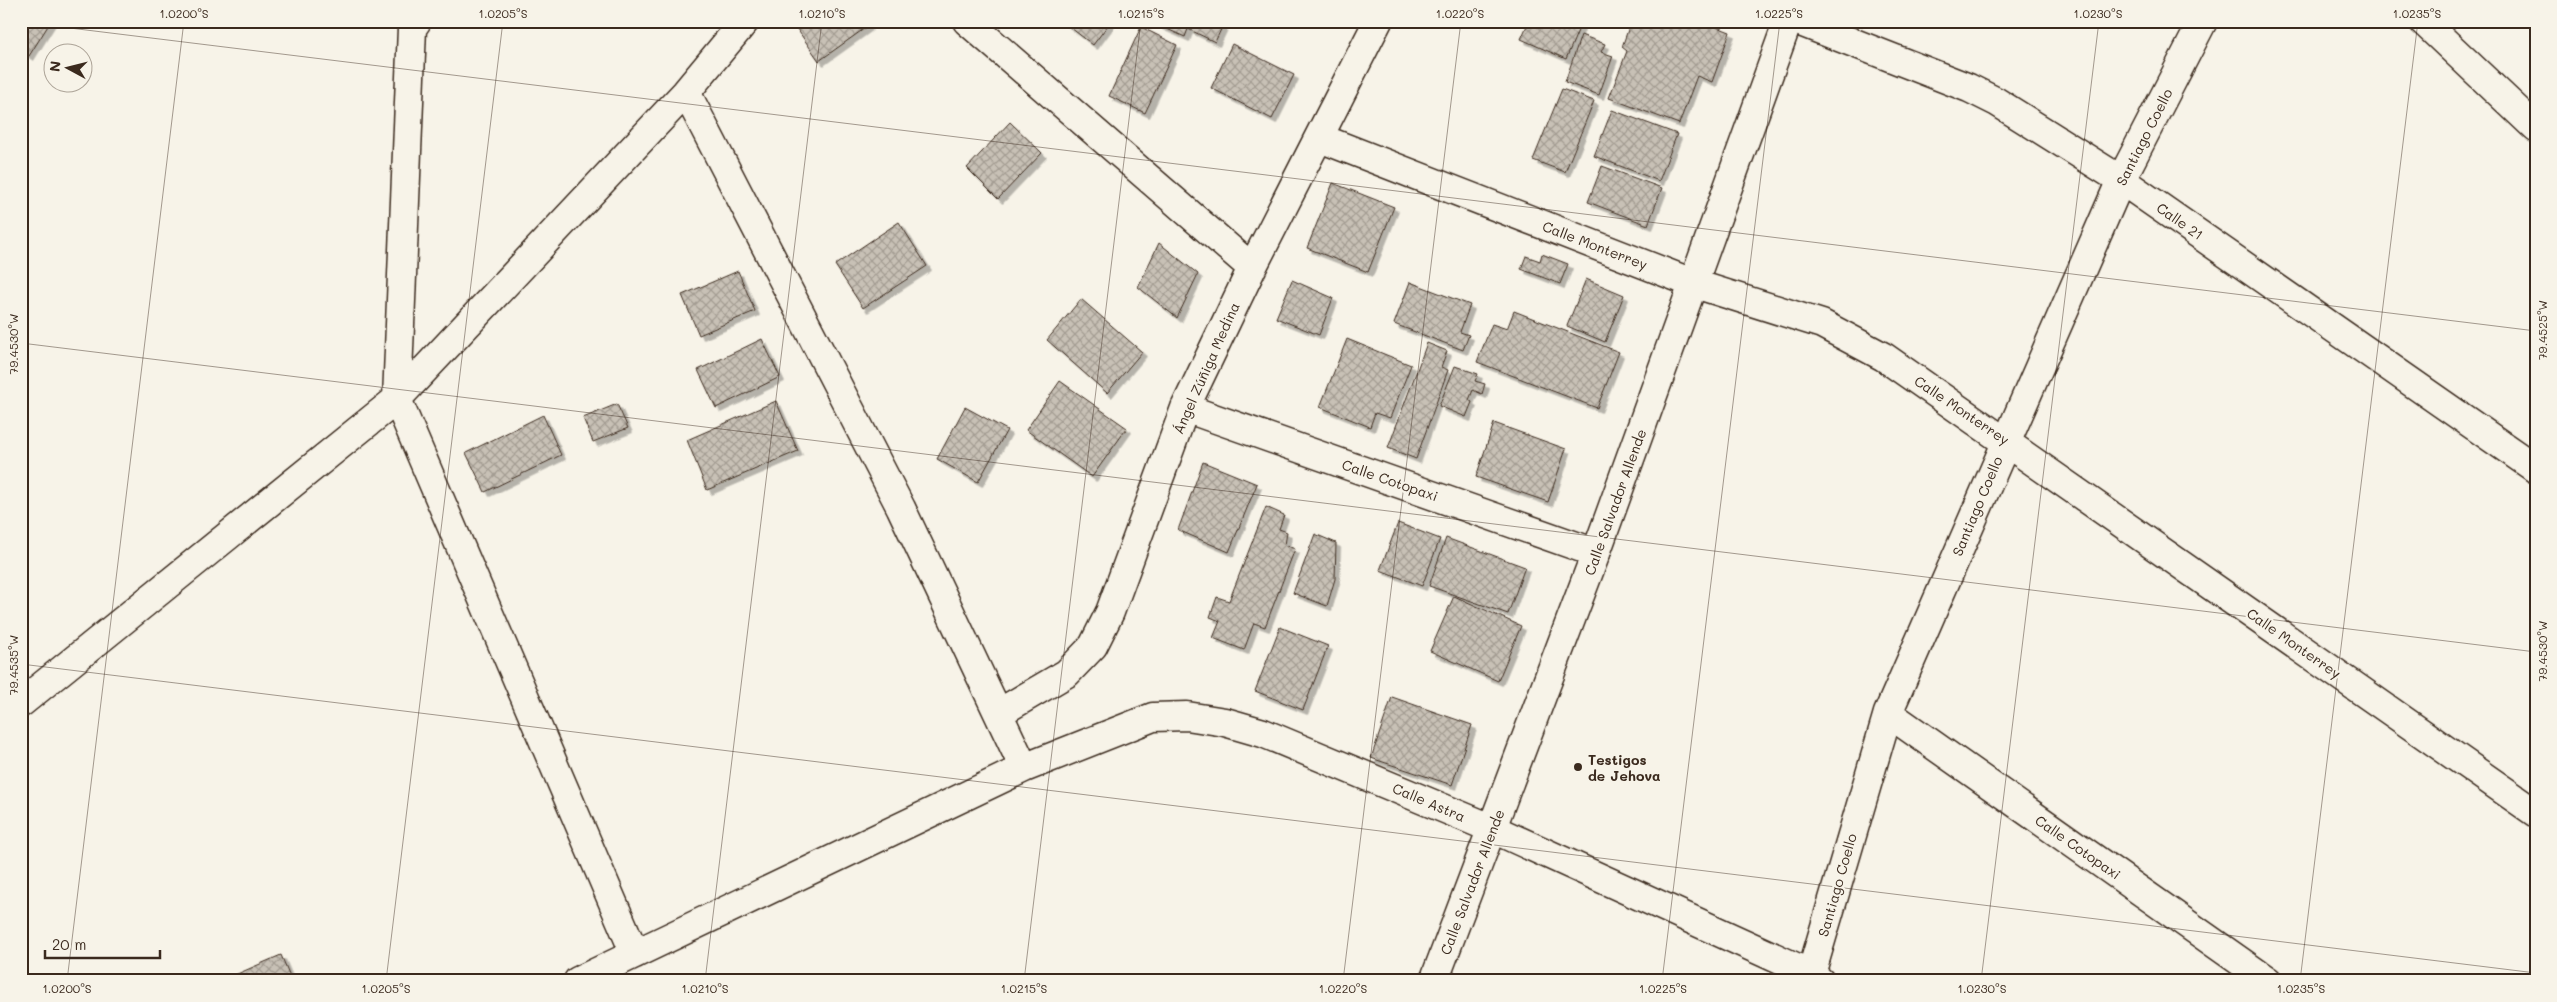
<svg xmlns="http://www.w3.org/2000/svg" width="2557" height="1002" font-family="Mali,sans-serif">
<defs>
<pattern id="building-cross-hatch" width="8" height="8" patternUnits="userSpaceOnUse" patternTransform="scale(1.25)"><rect width="8" height="8" fill="#c8c1b6"/><path d="M0 0l8 8M0 8l8-8" fill="none" stroke="#a49d93"/></pattern>
<filter id="shadow"><feDropShadow dx="4.5" dy="4.5" stdDeviation="0" flood-color="#0004"/></filter>
</defs>
<rect width="100%" height="100%" fill="#f7f3e8"/>
<filter id="ink" filterUnits="userSpaceOnUse"><feTurbulence type="fractalNoise" baseFrequency=".02" numOctaves="2"/><feDisplacementMap in="SourceGraphic" scale="10" xChannelSelector="R" yChannelSelector="G"/><feConvolveMatrix kernelMatrix="1 2 1 2 8 2 1 2 1" color-interpolation-filters="sRGB"/></filter>
<g filter="url(#ink)">
<path fill="url(#building-cross-hatch)" stroke="#3b2a1e" filter="url(#shadow)" d="M21 21H51L29 56 21 51Z
M807 21H865L868 26 819 61 797 29Z
M1062 21H1111L1093 45Z
M1159 21H1225L1215 42 1188 29 1185 37 1158 25Z
M1529 21H1582L1566 59 1521 39Z
M1631 21H1701L1730 32 1712 82 1697 76 1679 124 1609 98 1627 51 1622 47Z
M1141 27 1177 45 1145 113 1109 96Z
M1581 35 1605 44 1601 52 1613 56 1599 95 1565 82Z
M1232 44 1294 75 1272 119 1211 88Z
M1562 89 1594 101 1565 172 1533 160Z
M1612 110 1677 134 1659 181 1594 156Z
M1010 122 1042 153 998 199 967 168Z
M1602 166 1662 188 1648 225 1588 202Z
M1333 183 1394 207 1368 272 1307 248Z
M899 222 927 266 863 308 835 265Z
M1159 243 1198 274 1177 318 1138 287Z
M1542 254 1568 264 1560 284 1521 269 1526 256 1540 261Z
M738 271 755 311 699 335 682 295Z
M1586 279 1624 295 1605 342 1567 326Z
M1292 280 1333 298 1319 335 1276 318Z
M1410 282 1470 305 1460 332 1469 335 1463 350 1394 324Z
M1081 299 1142 352 1107 393 1047 340Z
M1514 311 1619 352 1597 408 1477 362 1492 324 1507 329Z
M762 339 780 377 716 408 698 370Z
M1347 339 1411 365 1390 418 1375 413 1370 427 1320 407Z
M1427 343 1447 351 1441 367 1448 370 1416 459 1388 448Z
M1455 366 1478 374 1475 381 1485 384 1482 394 1473 390 1469 400 1472 402 1466 417 1439 406Z
M1060 381 1127 428 1092 477 1026 430Z
M776 401 798 451 707 490 687 440Z
M617 404 628 428 593 442 583 418Z
M965 407 1007 430 978 482 937 459Z
M543 415 561 455 485 492 466 453Z
M1494 423 1566 449 1548 502 1476 477Z
M1203 462 1257 484 1229 552 1178 530Z
M1266 507 1284 515 1279 529 1287 532 1285 545 1295 549 1265 627 1254 623 1244 650 1213 638 1220 621 1210 617 1217 597 1229 601Z
M1398 523 1440 539 1422 586 1380 570Z
M1315 534 1336 543 1335 579 1327 606 1293 593Z
M1446 538 1525 567 1508 614 1429 586Z
M1454 596 1521 626 1498 681 1430 651Z
M1280 627 1328 646 1303 710 1255 691Z
M1392 697 1472 725 1452 785 1371 758Z
M281 955 292 981H221Z"/>
<g fill="none" stroke-linecap="round" stroke-linejoin="round">
<g stroke="#3b2a1e" stroke-width="31">
<path id="minor" d="M967 21 1252 268
M1798 21 1969 88 1997 102 2121 180 2536 469
M2423 21 2536 128
M686 92 901 508 1024 768
M1320 138 1695 284 1822 324 1884 357 2536 813
M397 399 686 92 745 21
M397 399 412 28 417 21
M1185 408 1596 553
M21 703 397 399 635 954
M999 713 1067 673 1093 646 1110 612 1185 408 1252 268 1378 21
M1888 713 2268 981
M578 981 1024 768 1153 717 1187 716 1225 722 1263 733 1493 829 1811 974 1820 981
M1809 981 1888 713 2121 180 2203 21"/>
</g>
<g stroke="#3b2a1e" stroke-width="31">
<path id="tertiary" d="M1434 981 1596 553 1788 21"/>
</g>
<use href="#minor" stroke="#f7f3e8" stroke-width="28"/>
<use href="#tertiary" stroke="#f7f3e8" stroke-width="28"/>
</g>
</g>
<path fill="none" stroke="#3b2a1e" stroke-width="1" stroke-opacity="0.45" d="M21 22 2536 331M21 343 2536 652M21 664 2536 973M67 981 184 21M386 981 503 21M705 981 822 21M1024 981 1141 21M1343 981 1461 21M1662 981 1780 21M1981 981 2099 21M2300 981 2418 21"/>
<circle fill="#3b2a1e" stroke="#f7f3e8" stroke-width="2" cx="1578" cy="767" r="5"/>
<g text-anchor="middle" dominant-baseline="central" stroke-width="4.5" stroke-linejoin="round" paint-order="stroke">
<g font-size="14" fill="#3b2a1e" stroke="#f7f3e8">
<text transform="translate(2144 137) rotate(-63)">Santiago Coello</text>
<text transform="translate(2180 221) rotate(35)">Calle 21</text>
<text transform="translate(1595 245) rotate(21)">Calle Monterrey</text>
<text transform="translate(1206 368) rotate(-66)">Ángel Zúñiga Medina</text>
<text transform="translate(1962 410) rotate(34)">Calle Monterrey</text>
<text transform="translate(1390 480) rotate(19)">Calle Cotopaxi</text>
<text transform="translate(1615 502) rotate(-70)">Calle Salvador Allende</text>
<text transform="translate(1977 506) rotate(-67)">Santiago Coello</text>
<text transform="translate(2294 643) rotate(35)">Calle Monterrey</text>
<text transform="translate(1429 802) rotate(23)">Calle Astra</text>
<text transform="translate(2078 847) rotate(35)">Calle Cotopaxi</text>
<text transform="translate(1472 882) rotate(-69)">Calle Salvador Allende</text>
<text transform="translate(1837 885) rotate(-74)">Santiago Coello</text>
</g>
<g font-size="14" font-weight="bold" fill="#3b2a1e" stroke="#f7f3e8" text-anchor="start">
<text x="1588" y="759">Testigos<tspan x="1588" dy="16">de Jehova</tspan></text>
</g>
</g>
<rect width="2557" height="1002" fill="none" stroke="#f7f3e8" stroke-width="55"/>
<g transform="translate(68 68) rotate(277)"><circle r="24" fill="#f7f3e8" stroke="#aca397"/>
<path d="M0-4L9 19L0 12L-9 19Z" fill="#3b2a1e"/>
<text y="-8" font-size="14" font-weight="bold" text-anchor="middle" fill="#3b2a1e">N</text>
</g>
<path d="M45 950v8h115v-8" fill="none" stroke="#3b2a1e" stroke-width="2.5"/>
<text x="52" y="950" font-size="15" fill="#3b2a1e" stroke="#f7f3e8" stroke-width="4" paint-order="stroke">20 m</text>
<rect x="28" y="28" width="2502" height="946" fill="none" stroke="#3b2a1e" stroke-width="2"/>
<g font-size="12" text-anchor="middle" fill="#3b2a1e">
<text x="184" y="18">1.0200°S</text>
<text x="503" y="18">1.0205°S</text>
<text x="822" y="18">1.0210°S</text>
<text x="1141" y="18">1.0215°S</text>
<text x="1460" y="18">1.0220°S</text>
<text x="1779" y="18">1.0225°S</text>
<text x="2098" y="18">1.0230°S</text>
<text x="2417" y="18">1.0235°S</text>
<text transform="translate(2543 330) rotate(-90)" y="4">79.4525°W</text>
<text transform="translate(14 344) rotate(-90)" y="4">79.4530°W</text>
<text transform="translate(2543 651) rotate(-90)" y="4">79.4530°W</text>
<text transform="translate(14 665) rotate(-90)" y="4">79.4535°W</text>
<text x="67" y="993">1.0200°S</text>
<text x="386" y="993">1.0205°S</text>
<text x="705" y="993">1.0210°S</text>
<text x="1024" y="993">1.0215°S</text>
<text x="1343" y="993">1.0220°S</text>
<text x="1663" y="993">1.0225°S</text>
<text x="1982" y="993">1.0230°S</text>
<text x="2301" y="993">1.0235°S</text>
</g>
</svg>
